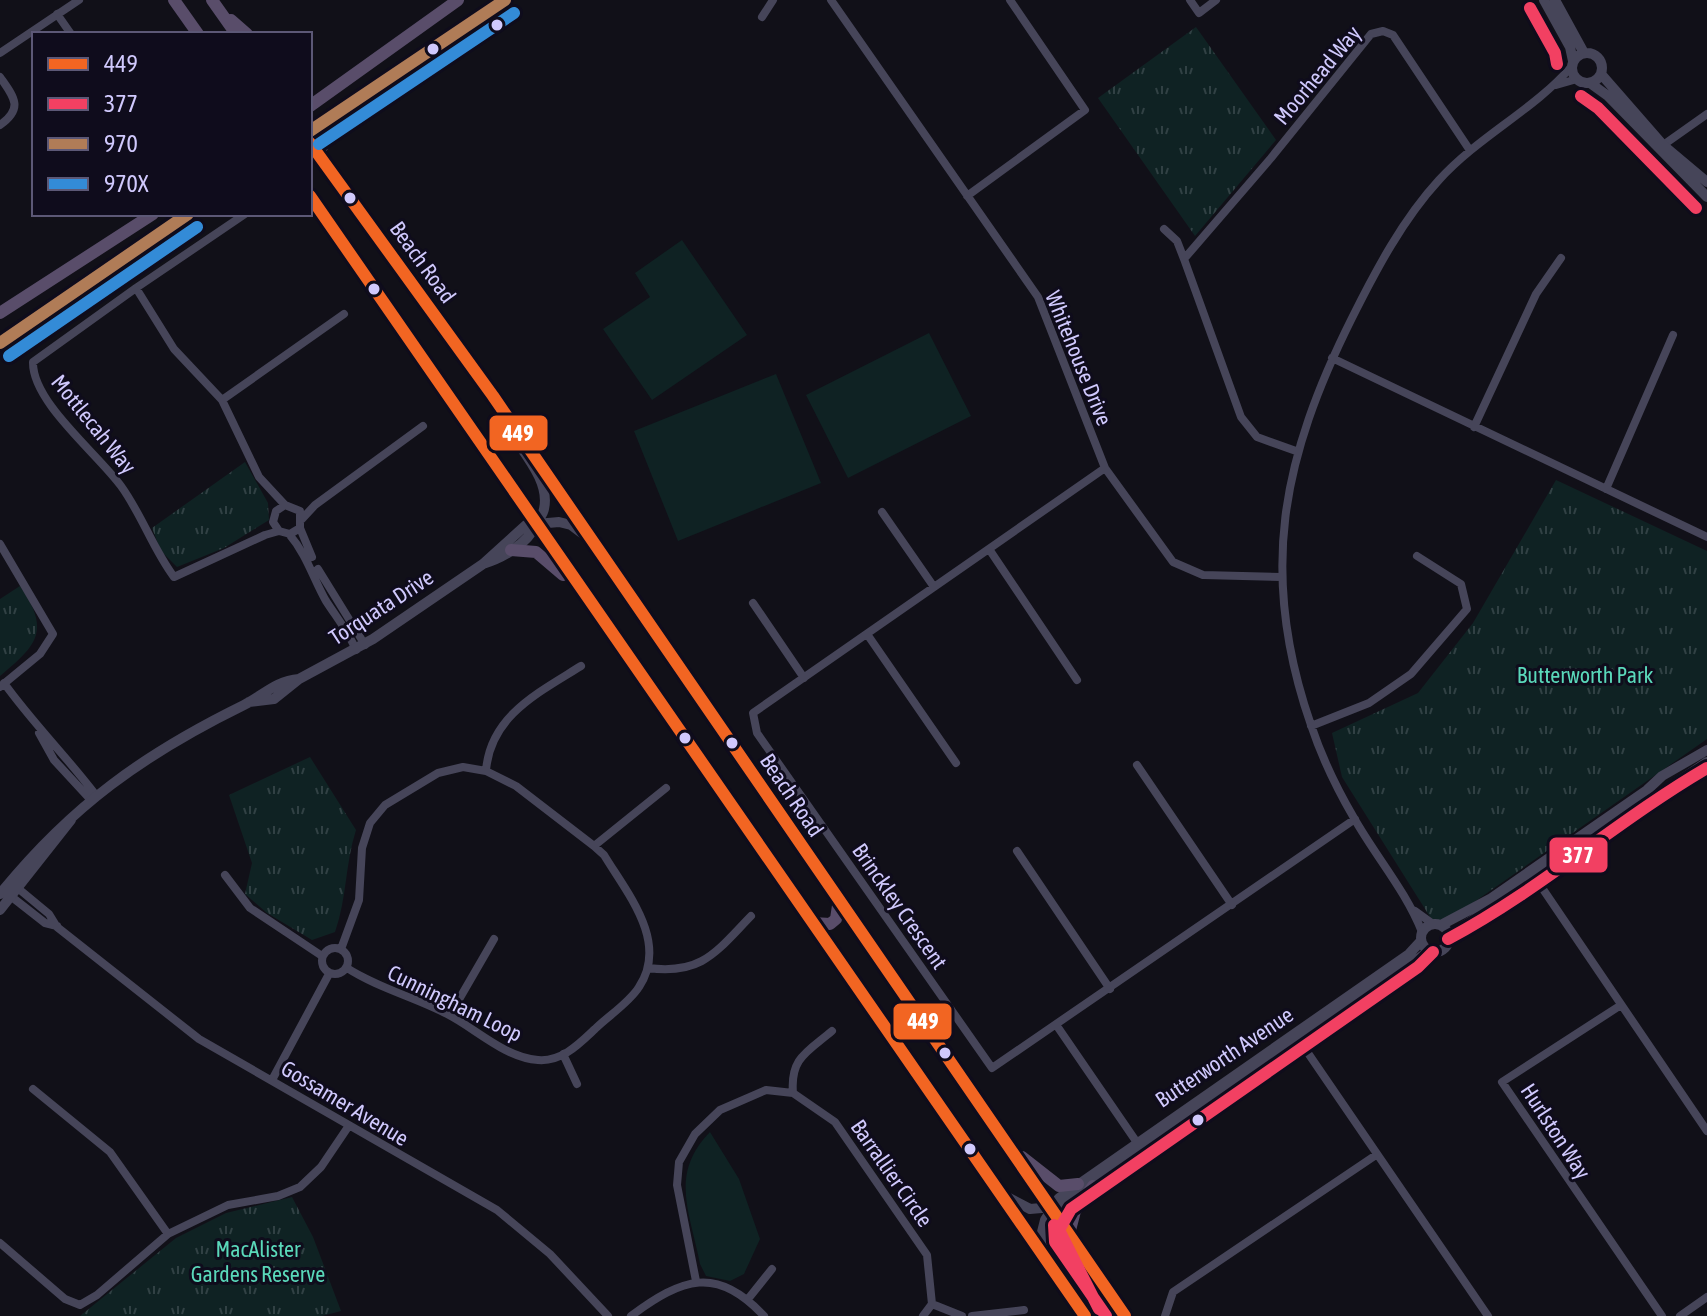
<svg xmlns="http://www.w3.org/2000/svg" width="1707" height="1316" font-family="'Asap Condensed',sans-serif">
<defs>
<pattern id="park-tufts" width="24" height="20" patternUnits="userSpaceOnUse" patternTransform="scale(2)"><rect width="24" height="20" fill="#0f2223"/><path d="M3 7l-1-3M5 7V3M7 7l1-3M15 17l-1-3M17 17v-4M19 17l1-3" fill="none" stroke="#314144"/></pattern>
</defs>
<rect width="100%" height="100%" fill="#111018"/>
<path fill="#0f2223" d="M682 240 747 335 652 400 603 329 650 297 635 273Z
M929 333 971 416 848 478 806 395Z
M776 374 821 483 678 541 634 431Z
M710 1132 739 1179 760 1239 744 1274 730 1281 706 1276 700 1264C690 1212 669 1174 710 1132Z"/>
<path fill="url(#park-tufts)" d="M1196 27 1276 140 1195 236 1098 98Z
M245 462 268 503 269 520 224 548 177 567 161 551 152 528Z
M1556 480 1707 551V739L1437 928 1342 777 1332 733 1418 693 1473 623Z
M20 586C51 631 37 645 0 676V599Z
M310 757 356 830C345 864 347 898 335 932L312 940 267 913 245 894 252 863 229 795Z
M292 1197 313 1237 341 1311 322 1316H80L176 1238 226 1213Z"/>
<g fill="none" stroke-linecap="round" stroke-linejoin="round">
<path stroke="#464559" stroke-width="8" d="M831 0 1038 297 1105 468 1173 562 1203 575 1281 577
M1190 0 1199 13 1216 0
M57 14 71 34
M762 17 773 0
M0 53 79 0
M0 77C14 97 24 108 0 125
M1556 85 1577 79
M1659 148 1707 114
M967 196 1085 110 1010 0
M1164 229 1177 241 1184 259
M136 288 245 214
M1332 358 1707 537
M222 400 344 314
M1474 427 1536 294 1561 258
M1296 451 1257 437 1241 417 1184 259 1271 158 1371 34 1383 31 1393 35 1469 149
M1105 468 753 713 757 733 992 1068 1355 819
M1606 489 1673 335
M882 512 934 587
M302 519 315 505 423 426
M300 528 312 557
M279 531 265 535 174 577C153 549 142 515 121 486 98 454 32 402 33 362L136 288 174 349 222 400 259 477 285 505 300 511V528L290 534 279 531 273 522 276 511 285 505
M289 534C307 555 313 578 326 601 337 618 348 631 356 650
M0 544 53 634 40 654 0 687
M989 549 1077 680
M318 569 365 645
M753 603 804 678
M867 634 956 763
M4 683C32 722 66 756 95 794
M1311 726 1369 703 1411 674 1467 609 1461 584 1417 556
M39 733 54 760 90 799
M1137 765 1232 905
M486 771C490 716 538 693 581 666
M594 846 666 788
M1017 851 1110 989
M1532 873 1707 1131
M225 875 250 908 322 956
M14 885 49 914 57 927 199 1039 497 1210 550 1254 608 1316
M8 894 45 923 57 926
M1415 911 1433 924
M1422 932C1406 891 1376 857 1354 818 1337 789 1322 758 1311 725 1258 573 1282 458 1352 318 1376 270 1403 219 1439 180 1479 136 1534 110 1572 66
M322 961a13 13 0 1 1 26 0a13 13 0 1 1-26 0Z
M341 949 359 900 362 848 370 823 385 805 438 773 463 767 486 771 516 786 594 846 604 855C627 893 669 942 639 987 629 1003 608 1016 595 1029 579 1044 562 1062 538 1060 505 1058 475 1028 447 1014 414 997 378 988 347 968
M648 968C702 975 716 952 751 916
M1621 1005 1502 1082 1662 1316
M450 1015 494 939
M1057 1026 1140 1147
M1297 1037 1488 1316
M563 1054 577 1084
M272 1080 329 974
M33 1089 110 1152 168 1234
M793 1093C790 1058 807 1052 832 1031
M0 1243 65 1299 80 1305 97 1295 168 1234 228 1205 278 1196 300 1187 321 1167 348 1127
M696 1281 677 1185 679 1162 695 1134 720 1110 766 1090 793 1093 835 1122 927 1255 932 1304 923 1316
M748 1299 772 1269
M932 1304 962 1316
M631 1316C682 1278 717 1265 764 1316
M972 1316 1024 1310
M1165 1316 1173 1292 1376 1155
M1680 1316 1707 1297"/>
<path stroke="#464559" stroke-width="10" d="M1544 0 1570 47 1573 61
M1555 0 1584 53
M1572 68a15 15 0 1 1 30 0a15 15 0 1 1-30 0Z
M1601 74 1663 145 1707 182
M1590 83 1608 96 1707 197
M483 564C503 558 527 544 536 525 538 519 543 515 544 509 552 474 508 440 499 409
M249 702 274 699 299 679 373 639 483 564 526 525 559 522 571 525 587 537
M0 894C71 806 144 754 244 705 264 695 275 681 299 679
M0 910 71 820
M1421 938a14 14 0 1 1 28 0a14 14 0 1 1-28 0Z
M1441 925 1490 899 1647 790 1662 776 1707 750
M1449 936 1707 762
M1005 1196 1030 1209 1064 1206 1429 951
M1071 1292 1042 1232 1045 1220 1059 1198 1409 954 1421 941"/>
<path stroke="#594d6a" stroke-width="12" d="M174 0 198 34
M212 0 236 34
M231 20 247 34
M310 106 458 0
M310 131 505 0
M310 143 493 396 1125 1316
M318 154 335 124 344 116
M310 196 1085 1316
M0 313 153 214
M0 343 188 214
M511 550 536 552 563 575
M813 923 830 924 836 919 839 899
M1022 1157 1059 1186 1078 1184
M1069 1234 1075 1211 1093 1186"/>
<g stroke="#0f0c1c" stroke-width="18">
<path id="bus-1" d="M310 143 493 396 1125 1316
M310 196 1085 1316"/>
</g>
<g stroke="#0f0c1c" stroke-width="18">
<path id="bus-2" d="M1530 8 1555 53 1557 64
M1581 96 1598 108 1696 208
M1448 939C1540 890 1618 820 1707 768
M1054 1225 1055 1242 1106 1316
M1099 1309 1059 1230 1071 1209 1418 967 1433 952"/>
</g>
<g stroke="#0f0c1c" stroke-width="18">
<path id="bus-3" d="M310 131 505 0
M0 343 188 214"/>
</g>
<g stroke="#0f0c1c" stroke-width="18">
<path id="bus-4" d="M319 144 514 13
M9 356 197 227"/>
</g>
<use href="#bus-1" stroke="#f26522" stroke-width="12"/>
<use href="#bus-2" stroke="#f24062" stroke-width="12"/>
<use href="#bus-3" stroke="#b07c57" stroke-width="12"/>
<use href="#bus-4" stroke="#338bd7" stroke-width="12"/>
</g>
<g fill="#d0c9fd" stroke="#0f0c1c" stroke-width="3">
<circle cx="497" cy="25" r="7"/>
<circle cx="433" cy="49" r="7"/>
<circle cx="350" cy="198" r="7"/>
<circle cx="374" cy="289" r="7"/>
<circle cx="685" cy="738" r="7"/>
<circle cx="732" cy="743" r="7"/>
<circle cx="945" cy="1053" r="7"/>
<circle cx="1198" cy="1120" r="7"/>
<circle cx="970" cy="1149" r="7"/>
</g>
<g text-anchor="middle" dominant-baseline="central" stroke-width="6" stroke-linejoin="round" paint-order="stroke">
<g font-size="22" fill="#d0c9fd" stroke="#0f0c1c">
<text transform="translate(1317 75) rotate(-50)">Moorhead Way</text>
<text transform="translate(423 262) rotate(54)">Beach Road</text>
<text transform="translate(1079 358) rotate(68)">Whitehouse Drive</text>
<text transform="translate(94 424) rotate(51)">Mottlecah Way</text>
<text transform="translate(381 607) rotate(-33)">Torquata Drive</text>
<text transform="translate(792 795) rotate(56)">Beach Road</text>
<text transform="translate(900 906) rotate(55)">Brinckley Crescent</text>
<text transform="translate(455 1003) rotate(26)">Cunningham Loop</text>
<text transform="translate(1224 1057) rotate(-34)">Butterworth Avenue</text>
<text transform="translate(345 1103) rotate(31)">Gossamer Avenue</text>
<text transform="translate(1556 1131) rotate(57)">Hurlston Way</text>
<text transform="translate(892 1173) rotate(55)">Barrallier Circle</text>
</g>
<g font-size="22" fill="#5ad8ba" stroke="#0f0c1c">
<text x="1585" y="675">Butterworth Park</text>
<text x="258" y="1249">MacAlister<tspan x="258" dy="25">Gardens Reserve</tspan></text>
</g>
</g>
<g stroke="#0f0c1c" stroke-width="3">
<rect x="488" y="414" width="61" height="38" rx="8" fill="#f26522"/>
<rect x="1548" y="836" width="61" height="38" rx="8" fill="#f24062"/>
<rect x="892" y="1002" width="61" height="39" rx="8" fill="#f26522"/>
</g>
<g font-size="22" text-anchor="middle" font-weight="bold" fill="#fff">
<text x="518" y="441">449</text>
<text x="1578" y="863">377</text>
<text x="923" y="1029">449</text>
</g>
<rect x="32" y="32" width="280" height="184" fill="#0f0c1c" stroke="#5c5876" stroke-width="2"/>
<rect x="48" y="58" width="40" height="12" fill="#f26522" stroke="#5c5876" stroke-width="2"/>
<text x="104" y="72" font-size="24" fill="#d0c9fd">449</text>
<rect x="48" y="98" width="40" height="12" fill="#f24062" stroke="#5c5876" stroke-width="2"/>
<text x="104" y="112" font-size="24" fill="#d0c9fd">377</text>
<rect x="48" y="138" width="40" height="12" fill="#b07c57" stroke="#5c5876" stroke-width="2"/>
<text x="104" y="152" font-size="24" fill="#d0c9fd">970</text>
<rect x="48" y="178" width="40" height="12" fill="#338bd7" stroke="#5c5876" stroke-width="2"/>
<text x="104" y="192" font-size="24" fill="#d0c9fd">970X</text>
</svg>
